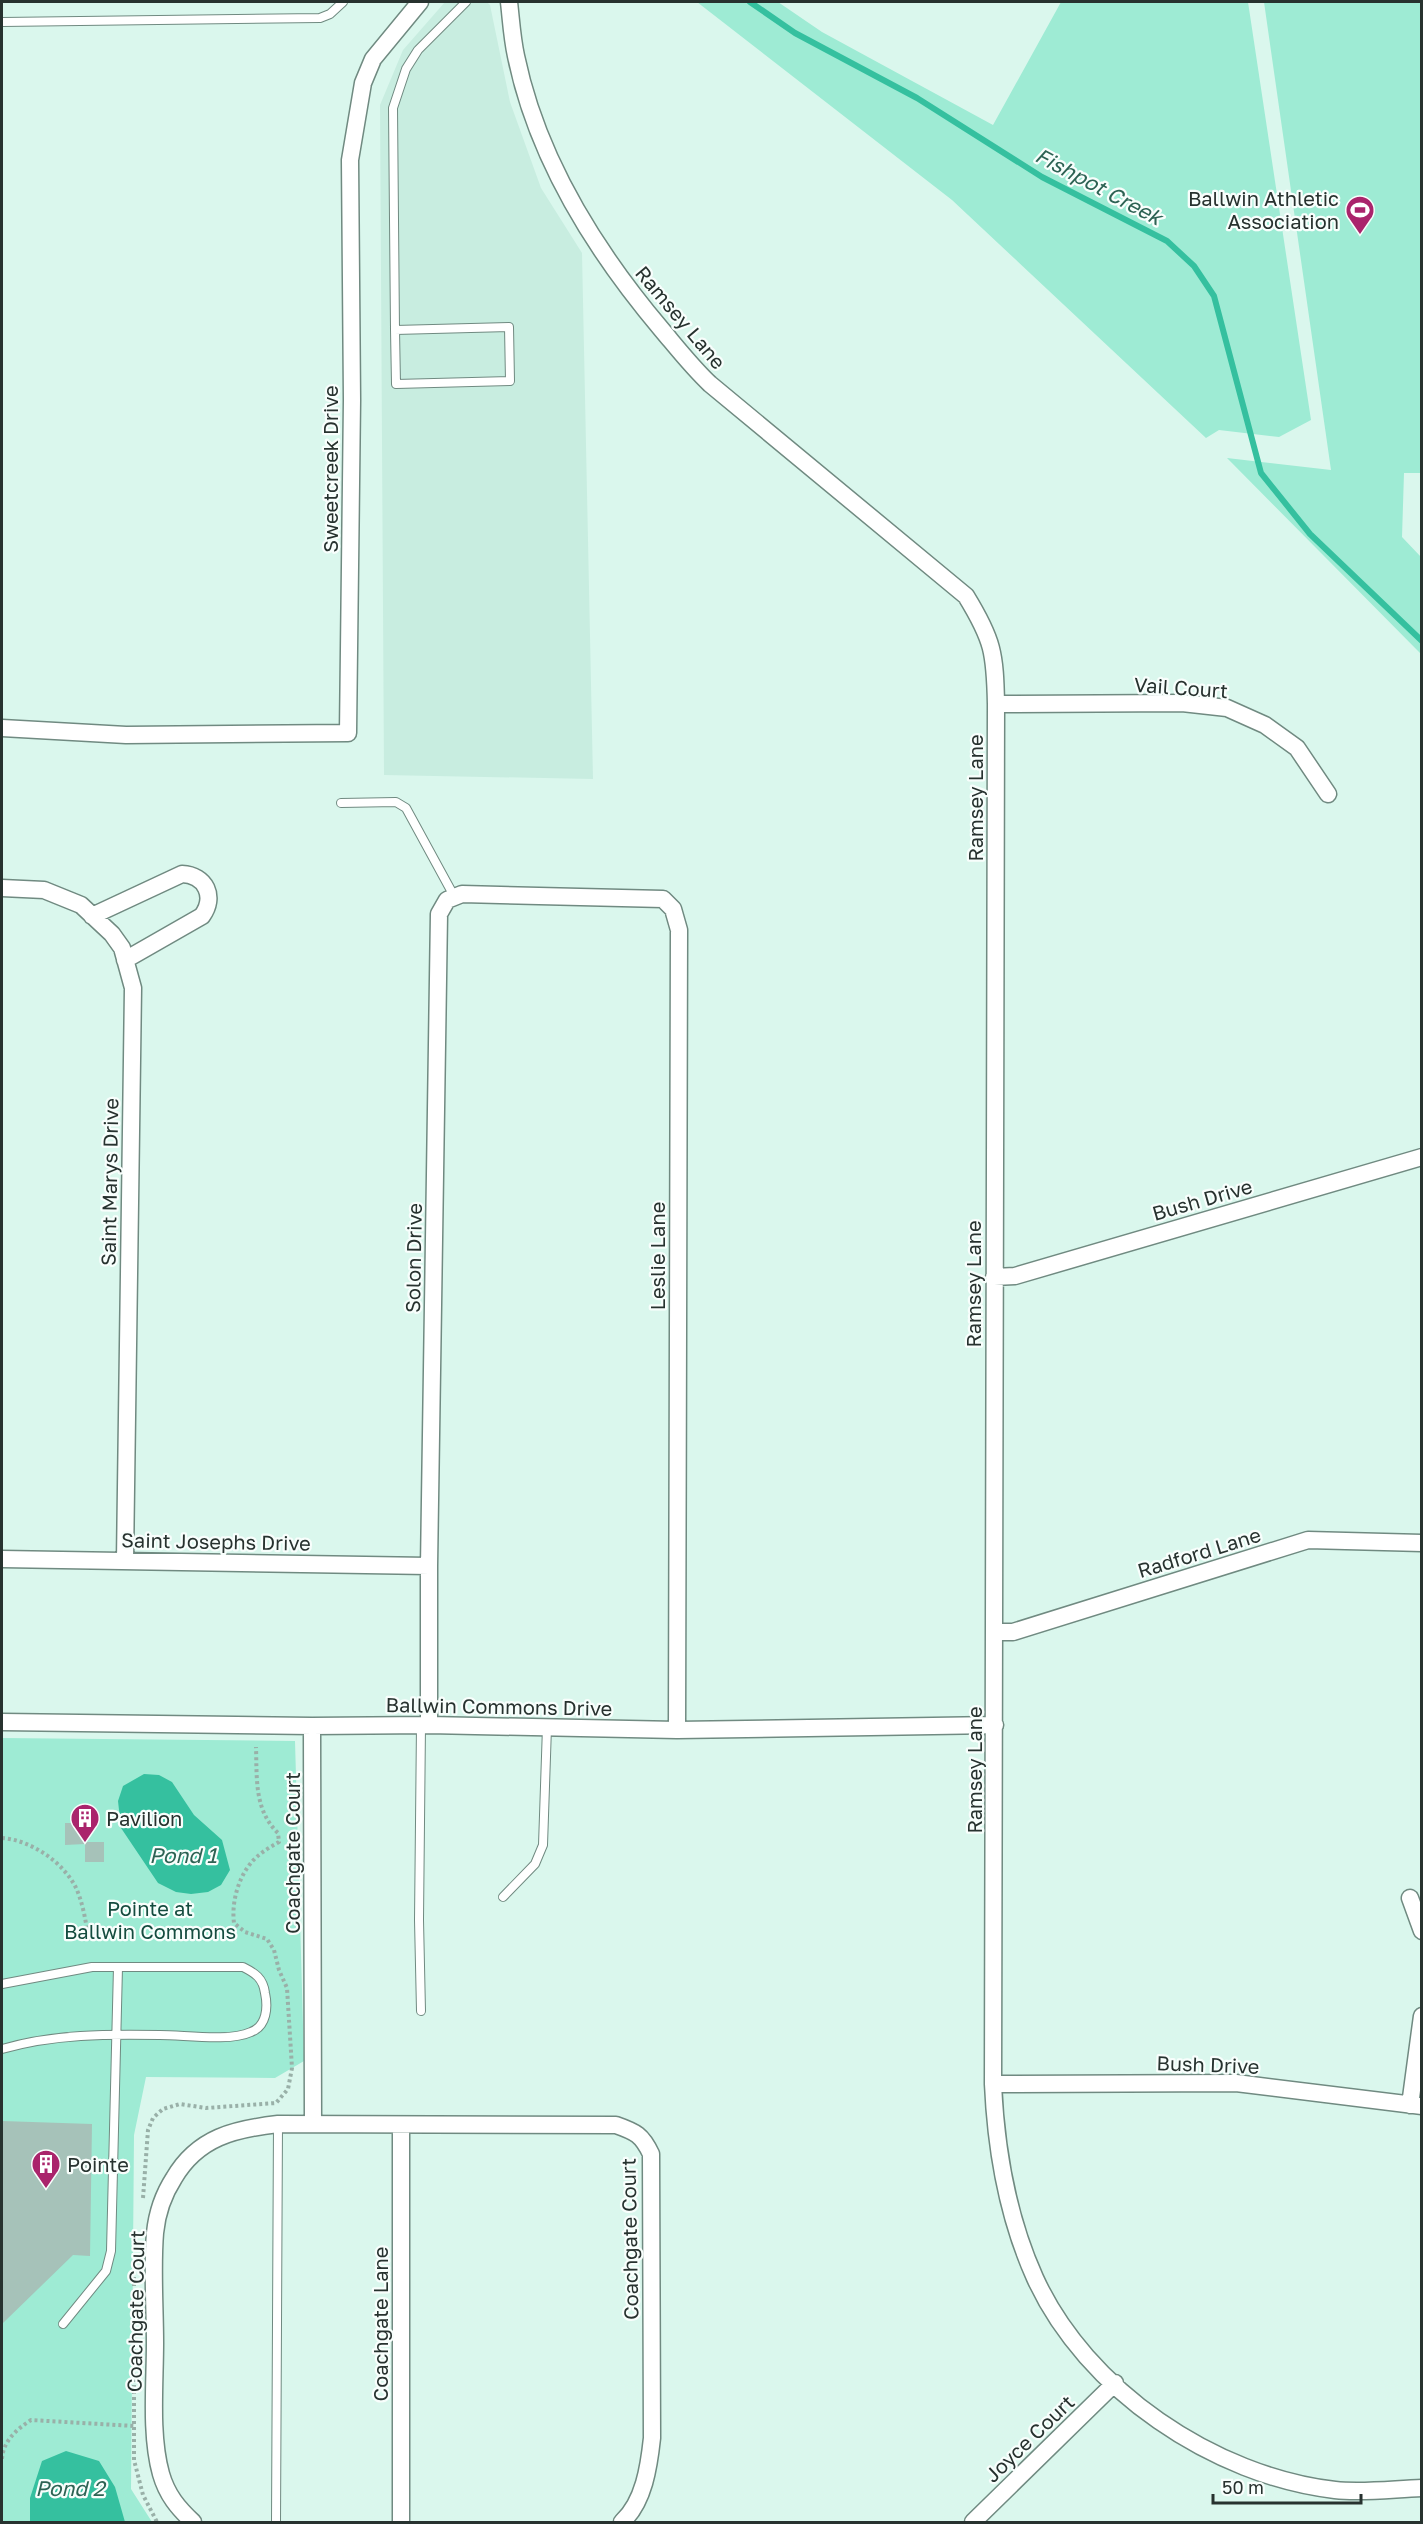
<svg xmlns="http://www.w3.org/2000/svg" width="1423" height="2524" font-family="'Golos Text',sans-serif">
<rect width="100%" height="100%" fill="#daf7ed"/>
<path fill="#c8ede0" d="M445 2H487L490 5 510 102 541 188 582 253 593 779 384 775 380 105 403 50Z"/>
<path fill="#9eebd4" d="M697 2H778L822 32 993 125 1061 2H1248L1311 420 1279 437 1219 430 1206 438 952 200Z
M1264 2H1421L1422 473H1404L1402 537 1421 557V654L1227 458 1331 470Z
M2 1738 295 1741 304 2061 275 2078 146 2077 134 2135 131 2489 152 2522H2Z"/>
<path fill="#35c09f" d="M144 1774 159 1775 172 1782 194 1815 222 1840 230 1870 221 1885 208 1892 191 1894 176 1892 158 1883 121 1828 118 1801 123 1786Z
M66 2451 99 2461 115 2487 125 2522H30V2498L42 2461Z"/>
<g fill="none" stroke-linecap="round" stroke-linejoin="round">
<path stroke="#35c09f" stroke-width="6" d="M750 2 795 33 917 98 1042 177 1167 241 1194 266 1214 296 1261 473 1310 534 1422 641"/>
</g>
<path fill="#a6c2b9" d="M65 1823H86V1842H104V1862H85V1844L65 1845Z
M2 2121 92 2124 90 2256 73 2255 2 2324Z"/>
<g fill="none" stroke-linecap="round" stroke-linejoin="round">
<g stroke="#708a81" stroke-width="10">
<path id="lane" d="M2 22 320 18 330 14 343 2
M509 327 510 381 396 384 395 330Z
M395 330 393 108 406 69 418 50 466 2
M341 803 396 802 406 808 454 896
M421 1725 419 1920 421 2011
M503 1897 535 1864 543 1845 547 1727
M2 1984 92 1967H243C255 1973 263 1978 265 1993 268 2007 267 2026 251 2032 229 2042 185 2035 160 2035 107 2034 54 2034 2 2049
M63 2324 106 2271 111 2251 118 1967
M276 2522 278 2124"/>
</g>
<g stroke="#708a81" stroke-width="19">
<path id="street" d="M509 2C511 19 512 38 516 56 537 158 596 252 662 330 678 349 692 367 710 384L966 596C993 640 995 653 996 704L993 2084C996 2151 1007 2216 1035 2278 1086 2390 1214 2476 1335 2490 1363 2493 1393 2489 1422 2488
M996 704 1182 703 1227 708 1265 725 1297 748 1328 794
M2 728 126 735 348 733 352 400 350 160 363 83 373 59 420 2
M2 888 44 890 81 905 112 934 122 948 133 988 125 1560
M92 916 182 874C206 875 216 897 202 916L125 960
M994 1277 1015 1276 1422 1157
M2 1559 429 1566
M994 1632H1013L1308 1540 1422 1543
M2 1722 312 1726 429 1725 677 1730 995 1725
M429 1725V1566L439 914 447 900 462 894 663 899 673 909 679 930 677 1730
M312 1726 313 2124
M1410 1898 1422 1931
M993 2084 1236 2083 1422 2106
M1410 2105 1422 2016
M193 2522C178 2508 167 2495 161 2474 150 2435 155 2384 155 2343 155 2307 152 2269 155 2233 157 2213 163 2195 174 2178 198 2137 235 2129 278 2124L616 2125C636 2132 642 2135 651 2154L652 2438C649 2466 644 2502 622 2522
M401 2522V2125
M973 2522 1115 2383"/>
</g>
<path stroke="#99b0a8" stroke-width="4" stroke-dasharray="3 3" stroke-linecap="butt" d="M2 1838C31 1840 65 1863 77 1890 84 1907 86 1924 89 1941
M143 2198 148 2130 153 2118 163 2109 180 2104 206 2108 276 2103 288 2089 292 2068 287 1988 279 1970 274 1950 267 1939 245 1932 234 1923C231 1900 240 1870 259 1855 265 1850 272 1846 279 1842L278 1833C254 1810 257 1778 256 1747
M134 2277V2460L143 2495 157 2522
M2 2459C3 2441 17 2429 31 2420L134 2426"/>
<use href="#lane" stroke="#fff" stroke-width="8"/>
<use href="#street" stroke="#fff" stroke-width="16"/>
</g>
<defs>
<g id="stadium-pin" transform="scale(1.5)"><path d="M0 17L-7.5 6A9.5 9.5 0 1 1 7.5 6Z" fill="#aa246c" stroke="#f8fefc"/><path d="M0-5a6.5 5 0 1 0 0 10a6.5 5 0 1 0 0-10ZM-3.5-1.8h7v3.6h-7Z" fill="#fff"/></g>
<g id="building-pin" transform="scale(1.5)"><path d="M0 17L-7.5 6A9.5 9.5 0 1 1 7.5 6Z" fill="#aa246c" stroke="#f8fefc"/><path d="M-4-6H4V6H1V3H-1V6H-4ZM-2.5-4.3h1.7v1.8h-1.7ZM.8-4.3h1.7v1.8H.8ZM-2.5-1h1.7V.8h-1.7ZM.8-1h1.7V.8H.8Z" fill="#fff"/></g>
</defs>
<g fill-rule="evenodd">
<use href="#stadium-pin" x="1360" y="210"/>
<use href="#building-pin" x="85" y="1818"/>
<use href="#building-pin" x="46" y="2164"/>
</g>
<g text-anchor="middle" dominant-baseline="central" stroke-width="4.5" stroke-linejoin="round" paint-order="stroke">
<g font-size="20" fill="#27322f" stroke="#f8fefc" text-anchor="start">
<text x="1339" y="198" text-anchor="end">Ballwin Athletic<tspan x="1339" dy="23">Association</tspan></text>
<text x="106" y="1818">Pavilion</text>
<text x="67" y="2164">Pointe</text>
</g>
<g font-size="20" fill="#27322f" stroke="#f8fefc">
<text transform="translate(681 317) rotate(50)">Ramsey Lane</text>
<text transform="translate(330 469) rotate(-90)">Sweetcreek Drive</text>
<text transform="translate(1181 687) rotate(4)">Vail Court</text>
<text transform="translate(975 798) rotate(-90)">Ramsey Lane</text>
<text transform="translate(109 1182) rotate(-89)">Saint Marys Drive</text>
<text transform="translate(1202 1199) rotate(-16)">Bush Drive</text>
<text transform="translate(657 1256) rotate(-90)">Leslie Lane</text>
<text transform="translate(413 1258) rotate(-89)">Solon Drive</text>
<text transform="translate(973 1284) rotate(-90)">Ramsey Lane</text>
<text transform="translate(216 1541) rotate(1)">Saint Josephs Drive</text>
<text transform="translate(1199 1552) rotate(-17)">Radford Lane</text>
<text transform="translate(499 1706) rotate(1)">Ballwin Commons Drive</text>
<text transform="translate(974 1770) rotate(-90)">Ramsey Lane</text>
<text transform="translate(292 1853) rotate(-90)">Coachgate Court</text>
<text transform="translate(1208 2064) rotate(2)">Bush Drive</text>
<text transform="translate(629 2239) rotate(-91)">Coachgate Court</text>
<text transform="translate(135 2311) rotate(-89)">Coachgate Court</text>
<text transform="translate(380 2324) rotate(-90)">Coachgate Lane</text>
<text transform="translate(1029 2438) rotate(-44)">Joyce Court</text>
</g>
<g font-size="20" fill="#144c3f" stroke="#f8fefc">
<text x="150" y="1908">Pointe at<tspan x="150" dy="23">Ballwin Commons</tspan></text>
</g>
<g font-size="21" font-style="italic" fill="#2d6354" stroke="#f8fefc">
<text transform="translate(1099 186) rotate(28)">Fishpot Creek</text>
<text x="183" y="1855">Pond 1</text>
<text x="70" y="2488">Pond 2</text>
</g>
</g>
<rect width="1423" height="2524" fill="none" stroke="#27322f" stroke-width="6"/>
<path d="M1213 2494v9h148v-9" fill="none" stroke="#27322f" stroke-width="3"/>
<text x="1222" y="2494" font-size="18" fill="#27322f" stroke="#f8fefc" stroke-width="4.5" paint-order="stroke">50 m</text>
</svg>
